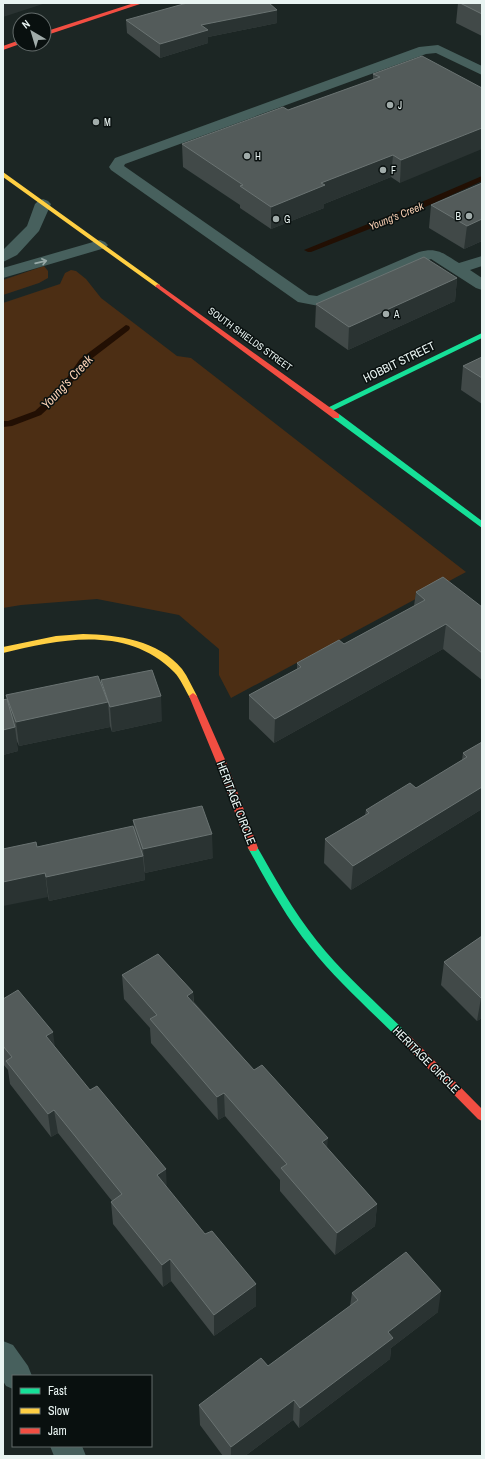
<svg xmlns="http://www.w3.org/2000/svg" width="485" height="1459" font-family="'Archivo Narrow',sans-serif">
<rect width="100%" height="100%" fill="#1c2624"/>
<path fill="#4c2e14" d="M44 266 48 271V278L39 283 3 295V280Z
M71 270 76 271 86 279 101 298 177 356 191 358 466 572 231 698 219 675V649L179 615 97 599 21 605 3 608V303L60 284 65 273Z"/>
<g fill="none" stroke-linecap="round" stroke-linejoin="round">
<path fill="#220f03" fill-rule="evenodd" d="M482 176V181L423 208 311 252H308L304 250 417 204Z
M126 325 129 326 130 328 129 330 86 363 65 393 41 415 12 426 3 427V421H8L35 411 59 389 80 359Z"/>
<path fill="#47605d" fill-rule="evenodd" d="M438 45 482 66V75L436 53 426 54 125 164 124 166 309 295 317 296 419 252C438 247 444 254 459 263L482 256V266L470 270 482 278V290L476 288 431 259 325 304 319 306 298 302 111 170 109 167 115 158 419 47Z
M43 199 48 201 51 204 39 231 17 255 3 262V250L27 226 35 204 38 201Z
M100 240 105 242 108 245 105 248 3 278V268Z"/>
<path fill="#47605d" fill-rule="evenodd" d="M3 1341 13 1345 28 1366 32 1376H13V1389L6 1386 3 1381Z
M50 1446H82L86 1456H54Z"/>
<path fill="#16e098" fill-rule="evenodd" d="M482 333V338L330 412H327L323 410Z
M333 414H339L482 521V528L333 418Z
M253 844 256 845C275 878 293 911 317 941 344 975 378 1004 409 1035L410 1038 409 1041 405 1042 401 1041C370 1010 337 981 310 947 285 916 267 882 248 848L250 845Z"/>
<path fill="#ffcf43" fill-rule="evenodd" d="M3 172 160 285V287H156L3 177Z
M83 634C118 635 158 640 182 669 188 677 192 687 197 696L196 698H190C185 690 181 679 174 672 127 625 61 639 3 653V647L56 636Z"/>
<path fill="#f24e42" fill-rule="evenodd" d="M134 3H143L44 36V32Z
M20 40V44L3 50V46Z
M158 284 339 414V418H333L156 287 155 286Z
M193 693 197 696 227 764 258 848 256 851H250L248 848 217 764 189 696Z
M405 1034 409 1035 482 1109V1121L478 1119 401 1041 400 1038 401 1035Z"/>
</g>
<path fill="#414948" d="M458 3H482V36L456 23Z
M126 20 277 23 208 37V43L160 58 127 33Z
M422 56 400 183 391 177 324 204V208L271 229 240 208V205L183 167 182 144 288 110 373 80V74Z
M482 183V241L464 249 429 228 431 205Z
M457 278 455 301 348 350 315 327 316 304Z
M482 357V404L461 390 463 366Z
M416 592 482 607V680L443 649 274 743 249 719V695L297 669V663L344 644 414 606Z
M101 680 162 721 112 732 109 723 110 727 19 746 16 739 18 751 3 755V700L7 699 6 695 101 683Z
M482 742V809L351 890 324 863 325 839 365 815 366 810 416 788 462 760 463 753Z
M133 820 213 858 145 873 144 871 145 880 49 901 48 897 37 847 134 829Z
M482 936V1018L477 1021 441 985 444 962Z
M122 975 193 992 194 1002 254 1070 327 1148 377 1204 375 1226 335 1255 280 1191V1180L225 1116 218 1120 151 1043 150 1028 124 999Z
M3 999 55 1047 167 1188 256 1306 214 1336 171 1281 163 1287 113 1224 111 1202 112 1201 58 1133 51 1137 10 1084 8 1070 3 1064Z
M352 1293 438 1312 391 1348 390 1359 299 1428 293 1420 245 1456H223L200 1425 199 1405 268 1366 350 1306Z"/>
<path fill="#2a3332" d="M5 3H46L3 17V4Z
M277 10V23L208 37V43L160 58V44L201 25Z
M482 128V149L400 183 401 160Z
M393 155 391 177 324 204V208L271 229V207L321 183Z
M482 219V241L464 249 467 226Z
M457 278 455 301 348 350 349 327Z
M446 624 443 649 274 743 275 719Z
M161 696 162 721 112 732 110 707Z
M108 702 110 727 19 746 16 722Z
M15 727 18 751 3 755V730Z
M482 787V809L351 890 353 866Z
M212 834 213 858 145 873 143 849Z
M143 856 145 880 49 901 46 877Z
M45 873 48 897 3 906V882Z
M193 992 194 1015 187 996Z
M482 997V1018L477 1021 481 998Z
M53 1032 56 1055 46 1036Z
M224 1093 225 1116 218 1120 217 1097Z
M54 1110 58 1133 51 1137 48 1114Z
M328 1138 326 1160 322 1142Z
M166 1169 167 1192 157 1175Z
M377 1204 375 1226 335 1255 337 1233Z
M170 1259 171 1281 163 1287 162 1265Z
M256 1284V1306L214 1336V1315Z
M441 1291 438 1312 391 1348 390 1359 299 1428 300 1408 388 1332Z
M294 1400 293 1420 245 1456H231V1447Z"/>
<path fill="#535b5a" stroke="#6a7372" d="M187 3H269L277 10 201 25 208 30 160 44 126 20Z
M460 3H482V14Z
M422 56 482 88V128L401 160 393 155 321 183 325 185 271 207 240 186 243 185 182 144 283 107 288 110 380 77 373 74Z
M482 183V219L467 226 431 205Z
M424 257 457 278 349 327 316 304Z
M482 357V378L463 366Z
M443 577 482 607V653L446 624 275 719 249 695 301 667 297 663 339 640 344 644 425 600 416 592Z
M152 670 161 696 110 707 101 680Z
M98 676 108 702 16 722 6 695Z
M7 699 15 727 3 730V700Z
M482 742V787L353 866 325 839 369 813 366 810 410 783 416 788 467 757 463 753Z
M202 806 212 834 143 849 133 820Z
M133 826 143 856 46 877 45 873 3 882V849L36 842 37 847Z
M482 936V997L481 998 444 962Z
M158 954 193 992 187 996 254 1070 262 1065 328 1138 322 1142 377 1204 337 1233 281 1168 287 1164 224 1093 217 1097 150 1019 157 1015 122 975Z
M18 990 53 1032 46 1036 90 1090 97 1086 166 1169 157 1175 205 1234 212 1231 256 1284 214 1315 170 1259 162 1265 111 1202 122 1194 54 1110 48 1114 6 1061 12 1057 3 1046V999Z
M406 1252 441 1291 388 1332 393 1338 300 1408 294 1400 231 1447 199 1405 261 1358 268 1366 358 1300 352 1293Z"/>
<defs><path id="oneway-shaft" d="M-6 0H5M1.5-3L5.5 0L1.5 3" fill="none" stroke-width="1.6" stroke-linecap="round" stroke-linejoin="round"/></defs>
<use stroke="#98aaa8" href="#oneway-shaft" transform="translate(41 262) rotate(-13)"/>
<g fill="#a1acaa" stroke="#09100f" stroke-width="1.5">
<circle cx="390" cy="105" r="4"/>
<circle cx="96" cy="122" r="4"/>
<circle cx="247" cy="156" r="4"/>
<circle cx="383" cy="170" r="4"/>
<circle cx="469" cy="216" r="4"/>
<circle cx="276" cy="219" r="4"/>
<circle cx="386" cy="314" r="4"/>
</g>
<g text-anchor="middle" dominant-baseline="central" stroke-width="3" stroke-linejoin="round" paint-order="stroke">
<g font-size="10" fill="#e9f4f2" stroke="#09100f" text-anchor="start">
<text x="398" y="105">J</text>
<text x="104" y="122">M</text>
<text x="255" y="156">H</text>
<text x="391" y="170">F</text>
<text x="461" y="216" text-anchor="end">B</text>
<text x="284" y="219">G</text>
<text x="394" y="314">A</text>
</g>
<g font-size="10" fill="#e9f4f2" stroke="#09100f">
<text transform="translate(250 339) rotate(36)">SOUTH SHIELDS STREET</text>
</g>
<g font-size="11" font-style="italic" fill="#f6cdb1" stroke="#09100f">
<text transform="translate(396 216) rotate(-22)">Young's Creek</text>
</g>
<g font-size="12" fill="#e9f4f2" stroke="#09100f">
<text transform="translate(399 362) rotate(-26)">HOBBIT STREET</text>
<text transform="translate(236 803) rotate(69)">HERITAGE CIRCLE</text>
<text transform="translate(426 1060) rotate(45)">HERITAGE CIRCLE</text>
</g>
<g font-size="13" font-style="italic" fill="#f6cdb1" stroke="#09100f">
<text transform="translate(67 382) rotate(-47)">Young's Creek</text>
</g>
</g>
<rect width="485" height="1459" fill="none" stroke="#e9f4f2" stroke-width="8"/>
<rect x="12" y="1375" width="140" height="72" fill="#09100f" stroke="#636b6a"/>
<rect x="20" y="1388" width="20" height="6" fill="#16e098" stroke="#636b6a"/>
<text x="48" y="1395" font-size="12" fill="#e9f4f2">Fast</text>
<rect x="20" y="1408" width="20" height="6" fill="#ffcf43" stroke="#636b6a"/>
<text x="48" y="1415" font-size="12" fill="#e9f4f2">Slow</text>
<rect x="20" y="1428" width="20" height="6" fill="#f24e42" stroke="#636b6a"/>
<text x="48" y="1435" font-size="12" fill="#e9f4f2">Jam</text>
<g transform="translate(32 32) rotate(322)"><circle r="19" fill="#09100f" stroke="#636b6a"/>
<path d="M0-3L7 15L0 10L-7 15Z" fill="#a1acaa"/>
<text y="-6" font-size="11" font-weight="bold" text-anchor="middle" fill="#e9f4f2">N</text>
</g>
</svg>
